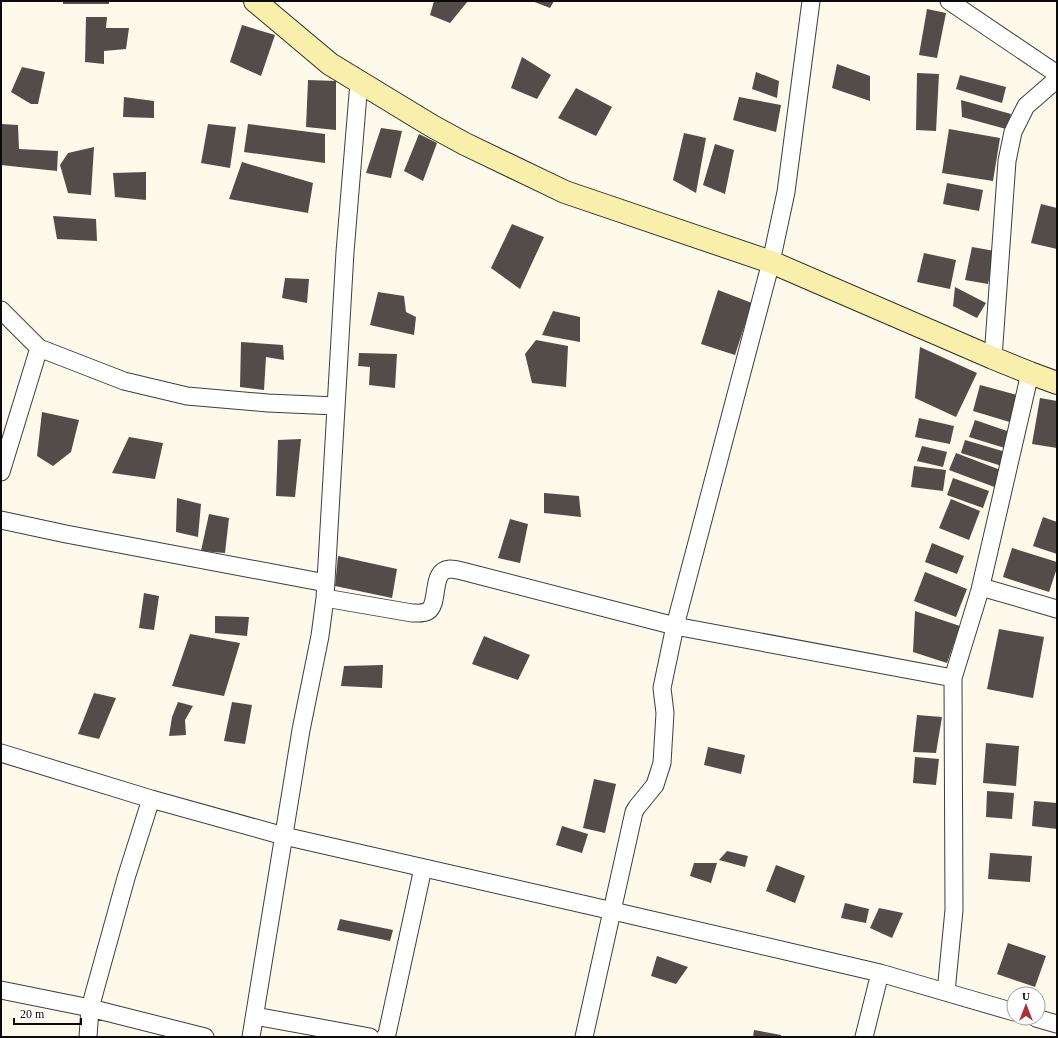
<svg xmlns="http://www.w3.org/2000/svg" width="1058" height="1038" font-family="'Times New Roman',serif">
<rect width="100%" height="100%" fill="#fdf9eb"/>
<path fill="#534c48" d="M63 1H109V4H63Z
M434 1H468L450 23 430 15Z
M532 1H554L550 8Z
M927 9 946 13 937 58 919 55Z
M86 17H107L106 28H129L126 49 104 51V64L85 62Z
M242 25 275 35 261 76 230 62Z
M522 57 551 75 537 99 511 88Z
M837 64 870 76V101L832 88Z
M22 67 45 72 38 104H31L11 92Z
M756 72 779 81 777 98 752 89Z
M917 73 939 74 936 131 916 130Z
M960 75 1006 87 1002 103 956 89Z
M308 80 336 81V130L306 127Z
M576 88 612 107 596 136 558 118Z
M124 97 154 101V118L123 117Z
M739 97 781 105 776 132 733 120Z
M961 100 1011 114 1006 129 962 117Z
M1 124 18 125 19 149 58 151 57 171 1 165Z
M208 124 236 127 230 168 201 163Z
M248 124 325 134V163L244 152Z
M381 128 402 131 391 178 366 173Z
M949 129 1000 138 993 181 942 173Z
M684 133 706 138 696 193 673 180Z
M419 134 437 143 423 181 404 171Z
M715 144 734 150 725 194 703 185Z
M94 147 91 195 68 193 60 165 68 153Z
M242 162 313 183 308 213 229 199Z
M146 172V200L115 197 113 173Z
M947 183 983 190 979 211 943 204Z
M1041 204 1057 208V249L1031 243Z
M53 216 96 219 97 241 57 239Z
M512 224 544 237 520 289 491 268Z
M972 247 995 251 988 284 965 280Z
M924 253 956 260 950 289 917 282Z
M285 278 309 279 307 303 282 298Z
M955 287 986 303 977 318 953 306Z
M718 290 752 303 735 355 701 344Z
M378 292 404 296 406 312 416 317 414 335 370 325Z
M553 311 580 317V342L542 335Z
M536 340 568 346 566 387 532 383 525 354Z
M241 342 283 345 284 360 266 357 264 390 240 387Z
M920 347 977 373 956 417 915 398Z
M359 353 397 354 395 388 369 385 370 367 358 366Z
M980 385 1021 396 1013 423 973 411Z
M1040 398 1057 401V448L1032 444Z
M42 412 79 420 71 452 53 466 37 456Z
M919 418 954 426 950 444 915 437Z
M975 420 1013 433 1008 449 969 437Z
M129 437 163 443 155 479 112 473Z
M301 439 295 497 276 496 278 440Z
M965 440 1009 453 1005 467 961 453Z
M922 446 947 452 943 467 917 461Z
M956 453 1003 471 997 488 949 470Z
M914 466 946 470 943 491 911 487Z
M953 478 989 491 983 508 947 495Z
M544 493 579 496 581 517 544 513Z
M177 498 201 504 198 537 176 532Z
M951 499 980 511 969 540 939 528Z
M209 514 229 518 225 553 201 551Z
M1043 517 1057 522V554L1033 546Z
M510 519 528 524 520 563 498 558Z
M932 543 964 556 957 574 925 562Z
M1012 548 1057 562V568L1049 592 1003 577Z
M338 556 397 569 392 598 335 586Z
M925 572 967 589 956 617 914 601Z
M144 593 159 596 154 630 139 628Z
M915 611 960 626 947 663 913 652Z
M215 616 249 617 247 636 215 633Z
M999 629 1044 637 1033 698 987 689Z
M190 634 240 643 224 696 172 686Z
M484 636 530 655 518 680 472 664Z
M383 665 382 688 341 686 344 666Z
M94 693 116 698 99 739 78 734Z
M178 702 193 706 185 720 186 735 169 736 172 717Z
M232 702 252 705 245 744 224 741Z
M917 715 942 717 936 753 913 752Z
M986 743 1019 746 1016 786 983 783Z
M708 747 745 755 741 774 704 765Z
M915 757 939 759 936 785 913 783Z
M594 779 616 784 605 833 583 828Z
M987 791 1014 793 1012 819 986 817Z
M1034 801 1057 803V829L1032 826Z
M562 826 588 834 582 853 556 845Z
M727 851 748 856 745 867 719 860Z
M990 853 1032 856 1030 882 988 879Z
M694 863H717L711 883 690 876Z
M776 865 805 876 795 903 766 891Z
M845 903 869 909 866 923 841 918Z
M879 908 903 913 892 938 870 928Z
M340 919 393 930 390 941 337 930Z
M1008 943 1046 956 1035 987 997 974Z
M657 956 688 967 676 984 651 976Z
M754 1030 781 1035V1037H753Z"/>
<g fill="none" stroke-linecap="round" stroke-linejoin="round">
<g stroke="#3e3e3e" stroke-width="19">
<path id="street" d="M949 1 1057 74
M1 310 39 348 1 472
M39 348 124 381 187 396 268 403 336 406
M993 358 1007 161 1013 132 1026 106 1057 79
M1 520 66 534 326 583
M981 587 1057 609
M325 598 412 613C417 613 423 614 428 611 440 603 430 570 450 569 454 569 458 570 462 571L675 626 953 678
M1 753 151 799 284 836 613 911 880 973 1014 1012
M1 990 90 1008 205 1037
M946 992 954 910 953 678 980 590 1030 373
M255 1016 370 1037
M1036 1018 1057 1024
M88 1037 90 1008 126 878 151 799
M251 1037 301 730 320 636 325 598 345 252 359 82
M385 1037 387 1034 423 868
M584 1037 634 812 637 807 655 785 662 763 665 713 662 688 675 626 771 262 786 192 811 1
M864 1037 880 973"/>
</g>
<g stroke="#2d2d2d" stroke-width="24">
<path id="secondary" d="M255 1 330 64 432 126 465 144 565 192 771 262 993 358 1030 373 1057 383"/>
</g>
<use href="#street" stroke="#fff" stroke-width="17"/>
<use href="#secondary" stroke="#f8efab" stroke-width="22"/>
</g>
<rect width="1058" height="1038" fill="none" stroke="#0b0b0b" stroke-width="4"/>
<g transform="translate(1026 1006)"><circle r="19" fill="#ffffff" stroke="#9d9d9d"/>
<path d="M0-3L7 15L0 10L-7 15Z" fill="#ae3037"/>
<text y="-6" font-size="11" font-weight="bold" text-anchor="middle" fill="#0b0b0b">U</text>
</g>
<path d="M14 1018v6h67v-6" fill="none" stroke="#0b0b0b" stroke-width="2"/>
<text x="20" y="1018" font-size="12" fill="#0b0b0b" stroke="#ffffff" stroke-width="3" paint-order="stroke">20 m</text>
</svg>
